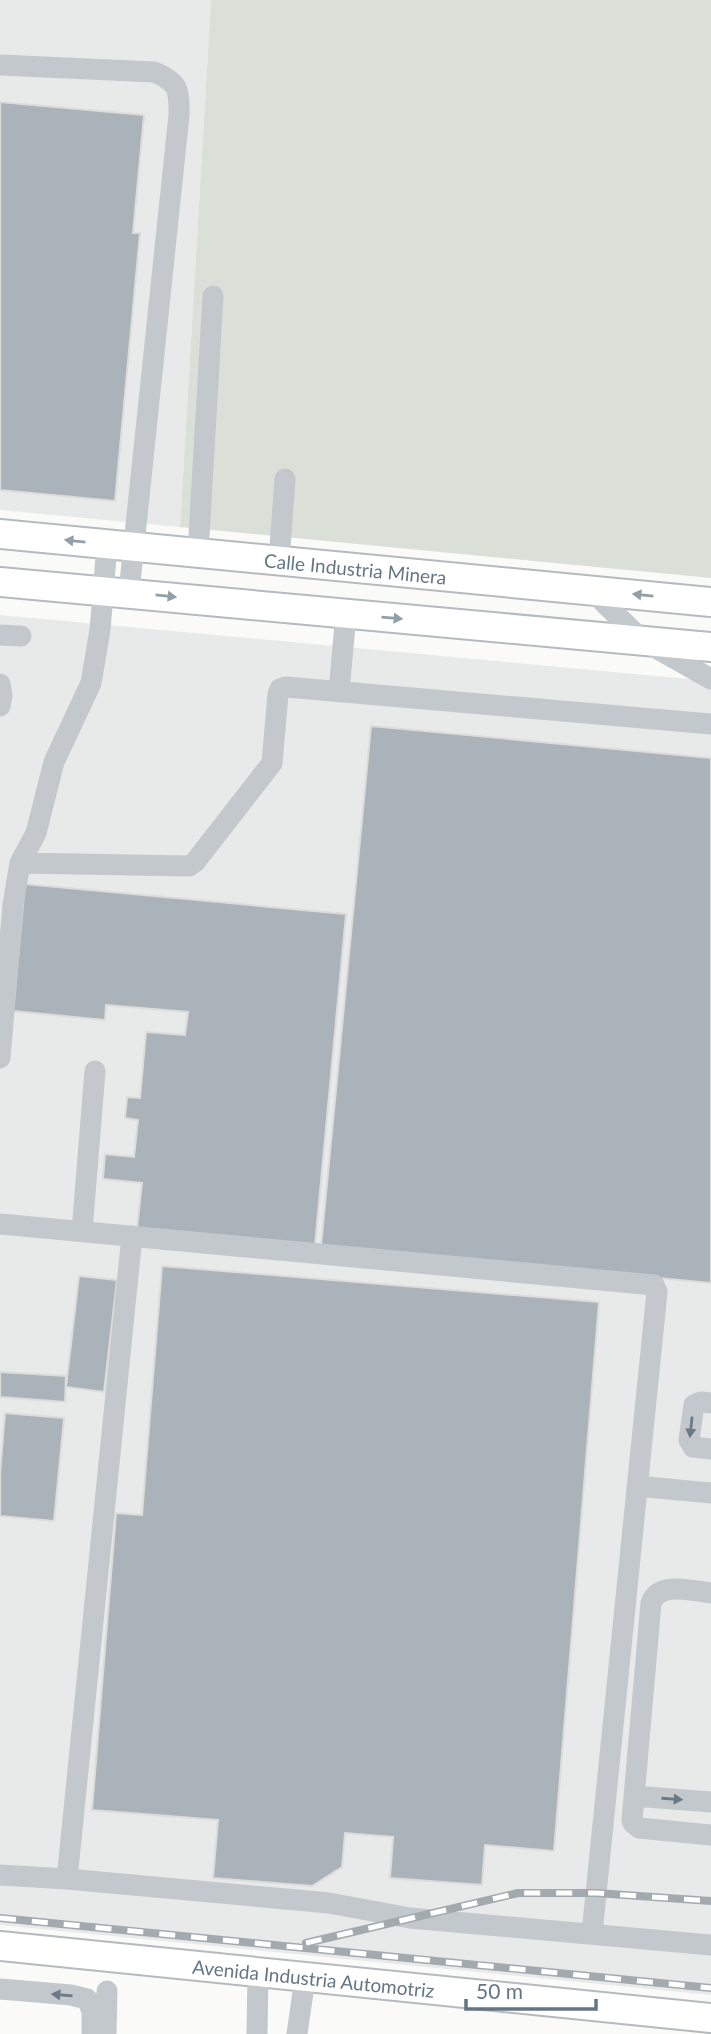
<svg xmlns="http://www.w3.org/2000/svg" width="711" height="2034" font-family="Lato,sans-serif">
<rect width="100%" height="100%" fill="#fafaf8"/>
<path fill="#e8e9e9" d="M0 0H211L180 527 0 510Z
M0 615 711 681V1995L0 1925Z"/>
<path fill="#dadfd7" d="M211 0H711V578L180 527Z"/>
<path fill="#aab3b9" stroke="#dcdcda" stroke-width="2" d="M0 102 144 115 133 233H140L115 501 0 490Z
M371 726 711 758V1283L321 1246Z
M25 884 346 914 315 1245 137 1228 142 1183 103 1179 105 1154 134 1157 138 1120 125 1118 127 1097 140 1098 146 1032 185 1035 188 1012 106 1005 105 1020 13 1011Z
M162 1266 599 1302 554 1851 485 1845 482 1885 390 1878 393 1837 345 1833 342 1867 312 1886 213 1878 218 1820 92 1810 116 1513 142 1515Z
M79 1276 117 1280 104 1392 66 1387Z
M0 1372 66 1376 65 1402 0 1397Z
M5 1413 64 1418 54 1521 0 1516V1474Z"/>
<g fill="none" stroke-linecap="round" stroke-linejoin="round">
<g stroke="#b5babe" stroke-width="32">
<g id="major">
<path id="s1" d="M0 534 711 602"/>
<path d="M0 582 711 647"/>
<path id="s2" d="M0 1946 711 2018"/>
</g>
</g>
<path stroke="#c3c8cc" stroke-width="21" d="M0 65 154 72C180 83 179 90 179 115L129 592
M198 553 213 296
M279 561 285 479
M591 590 642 640 711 679
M0 635 21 636
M0 684 2 695 0 706
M339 691 346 614
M20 863 189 866 195 862 272 763 278 694 280 689 286 687 711 724
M0 1058 13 905 20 863 36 833 54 762 91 683 100 630 107 545
M0 1224 654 1285 657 1292 592 1933
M82 1231 95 1071
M711 1403 701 1402 694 1405 689 1440 693 1447 711 1449
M637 1486 711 1493
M711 1593C692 1591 659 1581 651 1603L632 1820 633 1823 639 1828 711 1835
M634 1796 711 1802
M0 1875 67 1879 329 1903 410 1918 711 1945
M67 1879 132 1236
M0 1989 71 1995 87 1999 92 2011V2034
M106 2034 107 1991
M257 2034 258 1974
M297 2034 305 1978"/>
<use href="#major" stroke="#fff" stroke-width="28"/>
<g stroke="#a2aab0" stroke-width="8">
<path id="rail" d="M0 1918 711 1988
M306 1943 518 1893H596L711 1901"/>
</g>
<use href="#rail" stroke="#fff" stroke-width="5" stroke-dasharray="16" stroke-linecap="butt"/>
</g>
<defs><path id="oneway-solid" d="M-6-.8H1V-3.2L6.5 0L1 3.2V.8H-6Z" transform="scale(1.75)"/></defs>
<g fill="#939fa8">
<use href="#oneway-solid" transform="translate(75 541) rotate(-174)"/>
<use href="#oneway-solid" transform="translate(643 595) rotate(-174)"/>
<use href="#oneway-solid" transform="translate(166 596) rotate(6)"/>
<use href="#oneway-solid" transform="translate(392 618) rotate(5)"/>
</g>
<g fill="#6a7a87">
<use href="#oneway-solid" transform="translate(691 1427) rotate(96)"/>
<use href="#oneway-solid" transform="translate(672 1799) rotate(4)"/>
<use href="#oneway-solid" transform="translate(62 1995) rotate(-175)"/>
</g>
<g text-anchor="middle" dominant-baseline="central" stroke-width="7" stroke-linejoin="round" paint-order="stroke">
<g font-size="19" fill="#657683" stroke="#fff">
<text stroke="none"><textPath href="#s1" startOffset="357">Calle Industria Minera</textPath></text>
<text stroke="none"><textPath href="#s2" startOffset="315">Avenida Industria Automotriz</textPath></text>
</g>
</g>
<path d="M466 1999v10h130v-10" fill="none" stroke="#657683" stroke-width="3.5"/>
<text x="476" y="1999" font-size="21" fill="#657683" stroke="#ffffff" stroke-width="5" paint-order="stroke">50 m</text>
</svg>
